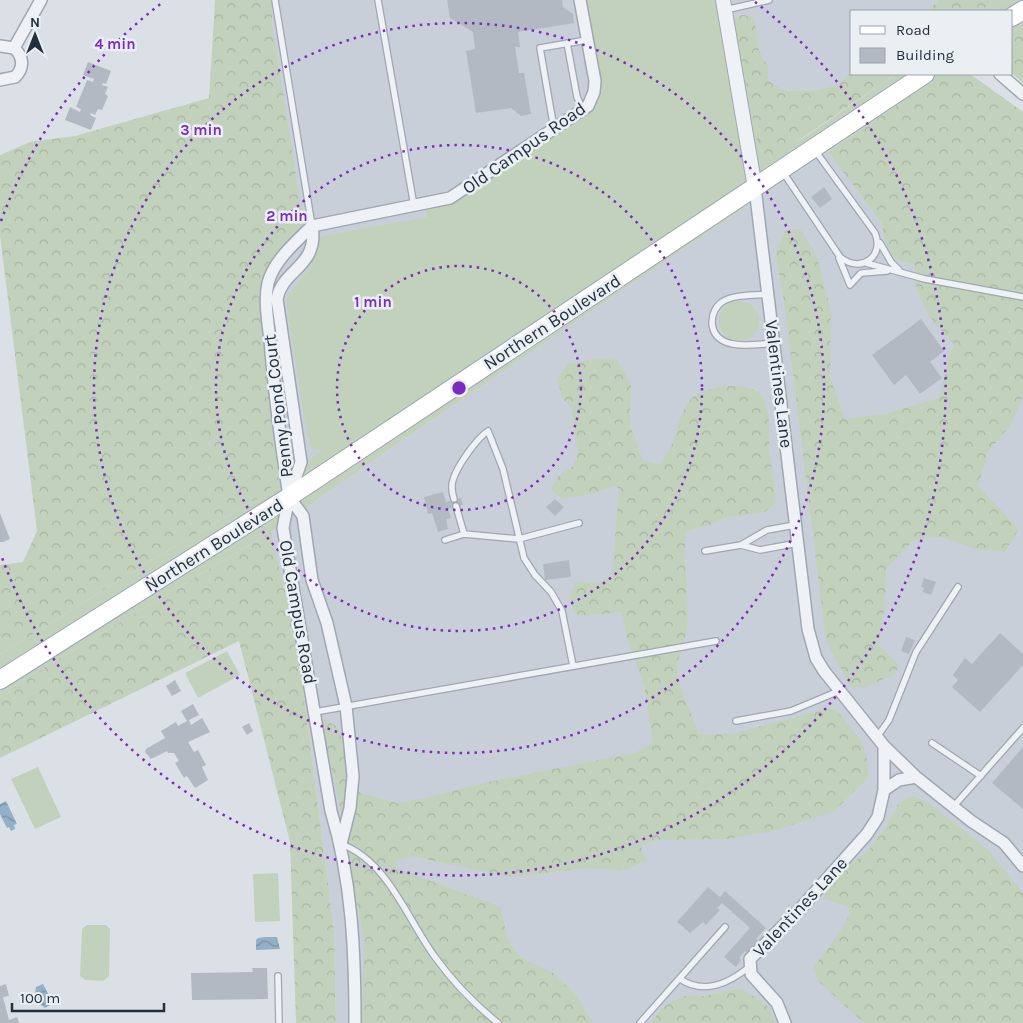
<svg xmlns="http://www.w3.org/2000/svg" width="1023" height="1023" font-family="Karla,sans-serif">
<defs>
<pattern id="forest-crowns" width="20" height="18" patternUnits="userSpaceOnUse" patternTransform="scale(1.25)"><rect width="20" height="18" fill="#c2d1bc"/><path d="M2 6a3 3 0 1 1 6 0M12 15a3 3 0 1 1 6 0" fill="none" stroke="#a7b4a2"/></pattern>
<pattern id="water-waves" width="16" height="10" patternUnits="userSpaceOnUse" patternTransform="scale(1.25)"><rect width="16" height="10" fill="#93b0c9"/><path d="M0 5q4-4 8 0t8 0" fill="none" stroke="#7890a4"/></pattern>
</defs>
<rect width="100%" height="100%" fill="#dbe0e6"/>
<path fill="#c9cfd9" d="M272 0H1006L989 11H852V74H895L278 481 262 296Z
M942 74H970L1023 112V1023H336L334 930 297 642 271 532 452 406Z"/>
<path fill="#c2d1bc" d="M582 0H723L733 20 758 144 765 156 770 157 806 136 896 74H942L452 406 271 532 0 694V655L148 562 263 495 278 481 322 451 311 448 305 424 286 300C298 280 320 262 317 237L427 217 425 207 451 201 592 103Z
M1006 0H1023V25L1012 33V11H989Z
M719 321a20 20 0 1 1 40 0a20 20 0 1 1-40 0Z
M227 651 240 675 198 698 185 673Z
M38 767 61 817 35 829 11 779Z
M278 873 280 921 255 922 253 874Z
M87 925H106L110 929 109 976 103 981 85 980 80 976 82 929Z"/>
<path fill="url(#forest-crowns)" d="M215 0H272V23L304 226 281 251 262 296 279 471 278 481 263 495 148 562 0 655V565L23 562 37 531 0 235V155L30 142 75 136 209 98Z
M939 0H1006L989 11H928Z
M742 15 754 17 759 51 768 66V81L785 91H813L839 85 852 70V74H896L775 156H765L758 144 733 20Z
M1023 25V83L1012 73V33Z
M942 74H970L1023 112V396L1012 423 988 452 978 486 1019 529 1005 552 975 549 941 537 913 540 886 569 885 607 878 644 899 665 895 674 864 688 850 686 826 641 785 310 776 253 786 229H800L816 253 831 311 830 377 845 419 885 414 939 398 947 367 946 359 955 345C932 321 912 299 915 265L895 259 885 241 882 223 828 152Z
M598 358 617 360 631 384 630 425 643 460 659 464C679 445 674 417 693 397 699 391 720 386 728 386 739 386 757 387 763 398 772 414 768 437 770 454 772 471 775 487 776 503L765 512 726 517 710 525 686 531C682 564 690 594 687 627 686 644 675 657 678 676 682 695 692 715 699 734H731L829 708C838 710 842 716 847 723 863 742 869 753 868 778L833 812 773 831 727 839 659 840 642 845 641 853 647 860 626 870 587 868 510 877 411 856 396 861V868L501 907 508 941 520 957 553 973 576 995 592 1021V1023H362L364 942 339 804 320 717 338 727 344 745 349 789 396 803 425 798 488 782 635 753 653 742 644 685 627 638 622 612 581 616 573 612 570 595 576 581 597 583 612 576 619 488 614 486 592 494 562 499 551 490 557 477 572 467 578 454 571 407 562 398 557 377 568 364Z
M271 532 297 642 334 930 336 1023H296L290 842 239 641 0 758V694Z
M914 796 931 804 988 850 1023 893V1023H864L819 982 813 968 843 927 850 913 848 907 823 898C830 876 855 864 870 848 882 834 891 818 899 802Z
M741 988 770 1008 775 1023H651L662 1008 682 996H704Z"/>
<path fill="url(#water-waves)" d="M6 801 17 824 14 825 15 829 11 831 9 827 7 828 0 814V804Z
M265 937H277L280 949 256 950V940L258 938Z
M43 984 53 1003 45 1008C39 1003 33 998 36 987Z"/>
<path fill="#b2b9c3" d="M447 0H562L563 7 573 14 574 23 518 32 520 47H515L519 73H524L531 114 521 116 511 108 476 113 466 51 475 49 473 32 450 18Z
M88 62 111 71 106 84 103 83 102 85 108 87 105 94 108 96 102 110 98 109 95 115 91 113 90 115 96 118 91 130 65 120 70 107 80 112 81 109 76 107 87 80 93 82 94 79 83 75Z
M824 187 832 199 820 208 811 197Z
M921 319 944 351 930 362 942 378 920 394 906 375 894 385 872 355Z
M443 492 446 502 461 498 463 505 448 509 451 518 446 519 448 529 438 532 432 513 428 514 424 497Z
M555 499 564 507 555 516 546 507Z
M0 513 10 539 3 542H0Z
M569 560 571 577 545 580 543 564Z
M924 578 936 582 931 595 923 592 924 588 921 587Z
M1000 633 1023 654V665L980 712 952 687 958 680 953 675 965 658 972 664Z
M906 637 915 640 909 654 901 651Z
M175 680 181 691 172 696 166 686Z
M193 704 199 715 189 720 191 725 202 718 210 732 188 742 194 752 198 750 206 765 202 767 208 780 195 788 187 776 184 778 175 763 179 761 174 753H168L167 751 151 759 145 752 146 749 165 738 161 731 176 722 178 726 187 721 181 711Z
M249 723 253 731 247 735 242 727Z
M1023 747V809L992 783Z
M708 887 720 897 725 891 766 928 756 939 759 941 747 953 745 951 739 958 741 960 736 967 724 957 750 928 722 903 717 908 720 910 706 925 703 922 690 933 677 922Z
M252 968H267L268 999 192 1000 191 973 253 972Z
M6 984 9 996 3 997 9 1020 17 1017 19 1023H0V986Z"/>
<g fill="none" stroke-linecap="round" stroke-linejoin="round">
<g stroke="#a0a7b0" stroke-width="8">
<path id="service" d="M275 0 312 226
M378 0 414 206
M725 10 769 0
M567 43 577 97 583 110
M554 129 540 48 587 40
M783 172 840 257C860 274 885 257 875 233L814 149
M880 243 891 262 899 270
M839 258 850 285
M866 263 925 279 1023 297
M850 285 861 273 887 271
M768 294C754 296 734 294 722 302 716 306 712 314 712 322 713 352 754 345 773 343
M454 499C452 493 451 486 453 480 457 466 477 438 488 431L503 469 524 558 535 575 551 592 562 611 573 666
M456 506 464 534 519 539 579 523
M445 540 464 534
M741 545 760 550 798 543
M705 551 741 545 767 530 795 525
M315 712 716 641
M736 721 791 711 839 691
M877 737 889 720 916 652 958 587
M932 743 981 776
M953 807 1023 728
M341 844C388 861 407 919 435 957 453 982 473 1003 498 1023
M278 976 279 1023
M680 979C704 995 730 983 750 966
M640 1023 725 927"/>
</g>
<g stroke="#a0a7b0" stroke-width="14">
<path id="minor" d="M0 46 14 48C24 57 24 68 15 77L0 80
M14 48 41 0
M1000 74 1023 94
M755 188 808 629 816 658 824 671 884 746 916 777 971 821 1004 843 1023 866
M312 226C319 267 282 269 277 299L301 462 289 497C281 444 274 393 270 340 268 322 264 301 268 283 274 260 296 242 312 226Z
M312 226 450 198 588 106 594 92 595 81 580 0
M289 497 283 528 331 811C352 880 355 952 355 1023
M289 497 303 516 312 580 327 623 346 706 353 776 350 808 341 844
M884 790 899 780 916 777
M785 1023 777 1003 751 974 750 959 801 908 867 834 878 817 884 790V746"/>
</g>
<g stroke="#a0a7b0" stroke-width="16">
<path id="tertiary" d="M723 0 755 188"/>
</g>
<g stroke="#9aa5b3" stroke-width="20">
<path id="primary" d="M1012 17 1023 10
M0 680 289 497 925 74"/>
</g>
<use href="#service" stroke="#eef1f5" stroke-width="5.5"/>
<use href="#minor" stroke="#eef1f5" stroke-width="11"/>
<use href="#tertiary" stroke="#eef1f5" stroke-width="14"/>
<use href="#primary" stroke="#fff" stroke-width="18"/>
</g>
<g fill="none" stroke="#7b2cbf" stroke-width="2.5" stroke-dasharray="2.5 5">
<circle cx="459" cy="388" r="122"/>
<circle cx="459" cy="388" r="243"/>
<circle cx="459" cy="388" r="365"/>
<path d="M1 221A487 487 0 0 1 163 2M755 2A487 487 0 1 1 1 555"/>
</g>
<g text-anchor="middle" dominant-baseline="central" stroke-width="5" stroke-linejoin="round" paint-order="stroke">
<g font-size="18" fill="#242f3d" stroke="#eaeff4">
<text transform="translate(524 148) rotate(-35)">Old Campus Road</text>
<text transform="translate(552 322) rotate(-33)">Northern Boulevard</text>
<text transform="translate(779 384) rotate(83)">Valentines Lane</text>
<text transform="translate(278 406) rotate(-97)">Penny Pond Court</text>
<text transform="translate(214 545) rotate(-32)">Northern Boulevard</text>
<text transform="translate(298 612) rotate(80)">Old Campus Road</text>
<text transform="translate(800 907) rotate(-47)">Valentines Lane</text>
</g>
</g>
<circle cx="459" cy="388" r="8" fill="#7b2cbf" stroke="#eaeff4" stroke-width="2.5"/>
<g font-size="15" text-anchor="middle" font-weight="bold" fill="#7b2cbf" stroke="#eaeff4" stroke-width="5" stroke-linejoin="round" paint-order="stroke">
<text x="115" y="49">4 min</text>
<text x="201" y="135">3 min</text>
<text x="287" y="221">2 min</text>
<text x="373" y="307">1 min</text>
</g>
<rect x="850" y="10" width="162" height="65" fill="#eaeff4" stroke="#9ba2ab"/>
<rect x="860" y="26" width="25" height="8" fill="#ffffff" stroke="#9ba2ab"/>
<text x="896" y="35" font-size="15" fill="#242f3d">Road</text>
<rect x="860" y="48" width="25" height="15" fill="#b2b9c3" stroke="#9ba2ab"/>
<text x="896" y="60" font-size="15" fill="#242f3d">Building</text>
<g transform="translate(35 35)" stroke="#eaeff4" stroke-width="4" paint-order="stroke">
<path d="M0-4L9 19L0 12L-9 19Z" fill="#242f3d"/>
<text y="-8" font-size="14" font-weight="bold" text-anchor="middle" fill="#242f3d">N</text>
</g>
<path d="M12 1003v8h152v-8" fill="none" stroke="#242f3d" stroke-width="2.5"/>
<text x="20" y="1003" font-size="15" fill="#242f3d" stroke="#eaeff4" stroke-width="4" paint-order="stroke">100 m</text>
</svg>
